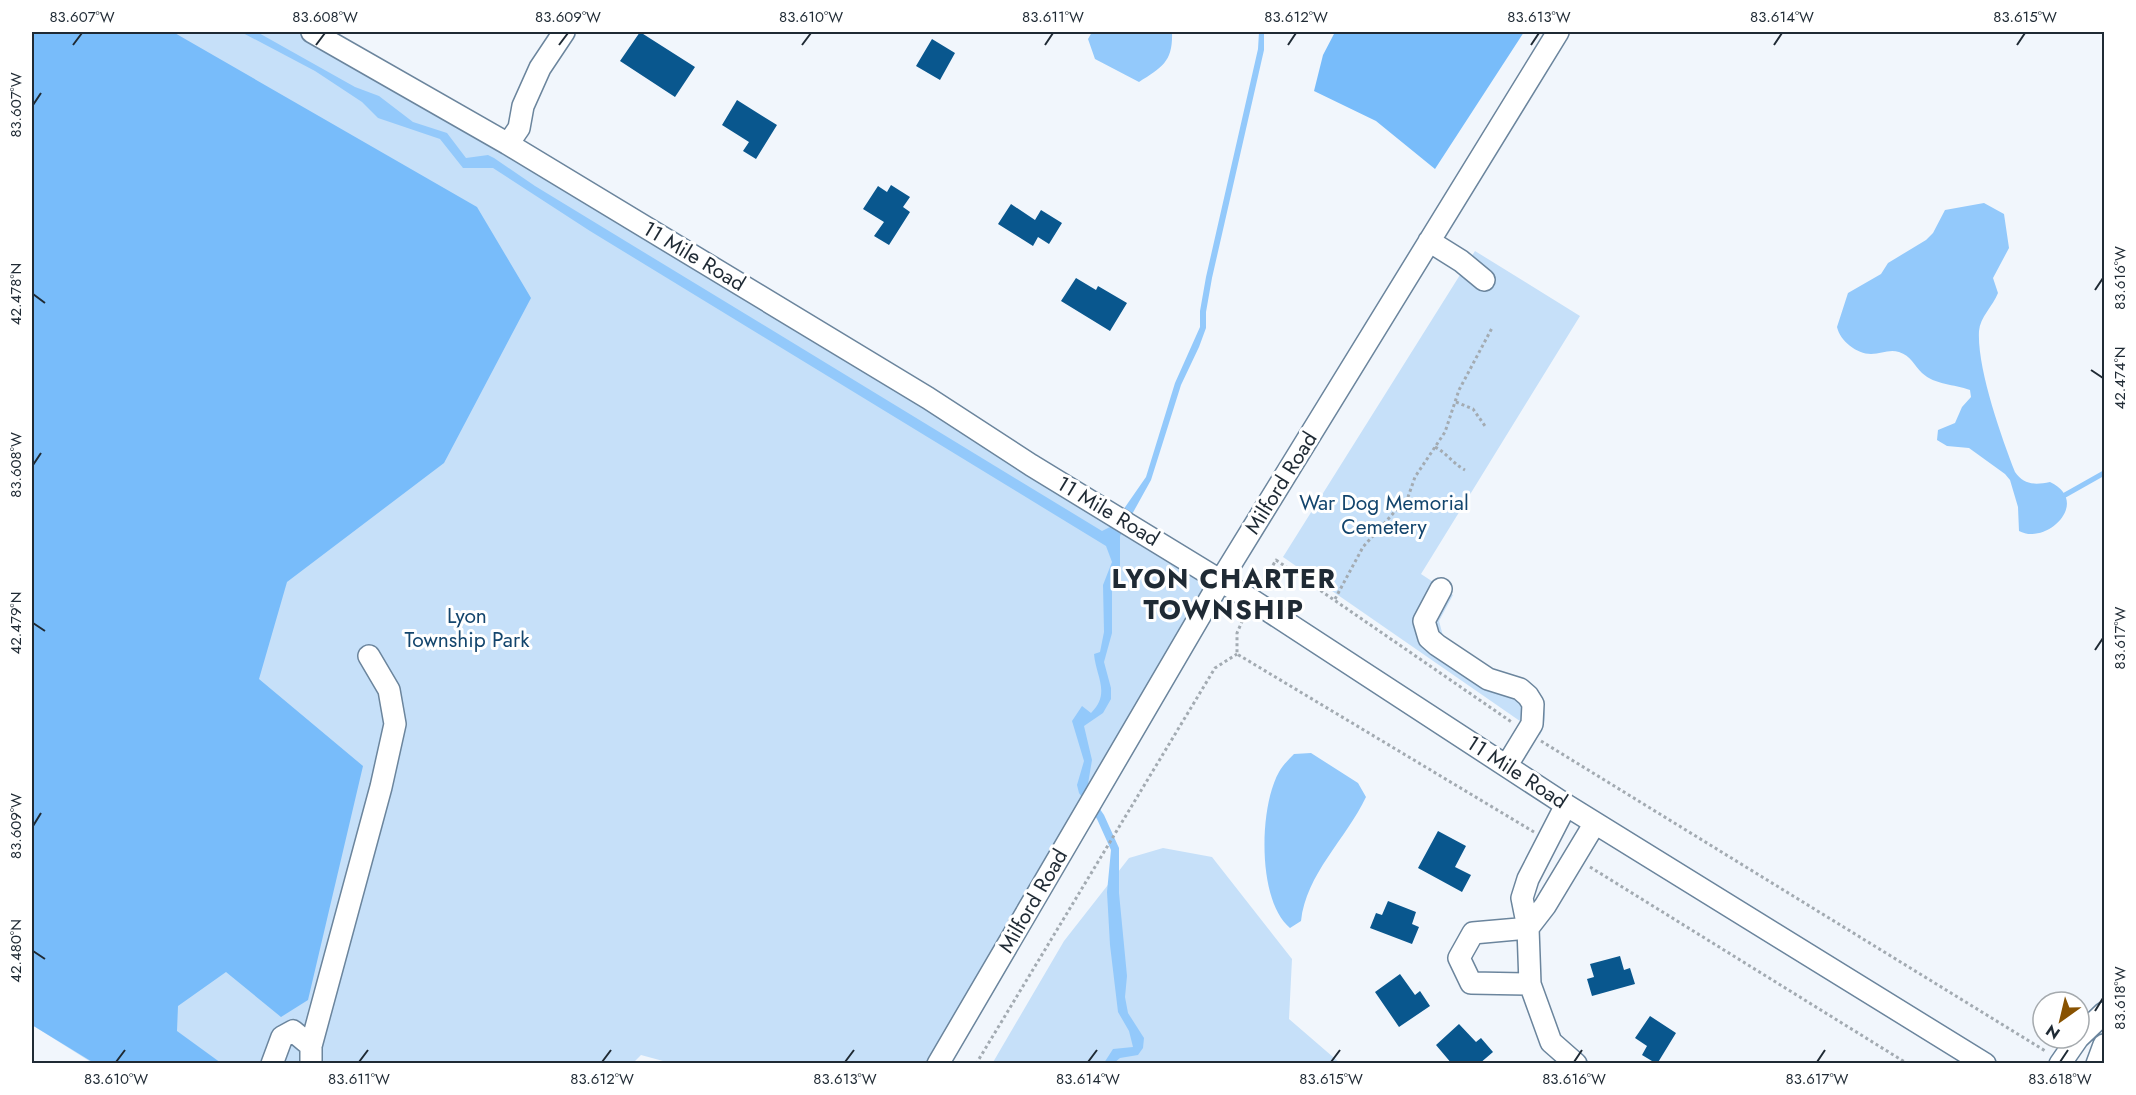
<svg xmlns="http://www.w3.org/2000/svg" width="2136" height="1095" font-family="Jost,sans-serif">
<rect width="100%" height="100%" fill="#f1f6fc"/>
<path fill="#c6e0f9" d="M32 32H309L1221 580 938 1063 674 1064 641 1055 632 1064H94L32 1025Z
M1475 251 1580 316 1421 574 1453 595 1439 621 1443 636C1459 648 1476 660 1493 671 1503 677 1514 674 1524 679 1545 689 1550 716 1540 735L1283 557Z
M1163 848 1212 857 1292 959 1289 1019 1340 1063 992 1064 1064 941 1129 858Z"/>
<path fill="#78bcfa" d="M32 32H173L477 207 531 298 444 463 287 582 259 679 363 766 308 1000 281 1017 226 972 178 1006 177 1031 221 1063H94L32 1025Z
M1335 32H1524L1435 169 1376 121 1314 91 1323 55Z"/>
<path fill="#93c9fb" d="M241 32H257L355 87 379 96 413 122 447 133 466 158 488 155 494 158 535 186 1102 531 1112 526 1146 477 1175 383 1200 327V311L1206 277 1258 49 1259 32H1264V50L1212 278 1206 312V328L1199 347 1181 385 1151 480 1120 536V569L1112 586V633L1104 662 1111 688V699L1103 713 1084 726 1092 760 1087 790 1104 815 1119 848V893L1127 976 1125 997 1128 1013 1144 1038 1143 1048 1138 1055 1120 1058 1114 1063H1104L1113 1049 1133 1047 1129 1031 1118 1012 1110 945 1107 892 1111 850 1097 819 1079 793 1077 785 1084 761 1072 721 1082 706 1091 713C1111 693 1096 677 1094 654L1100 652 1104 632 1103 585 1112 562 1106 546 590 231 493 168H463L440 139 378 118 362 102 315 71Z
M1092 32H1172C1173 61 1163 67 1139 82L1095 59 1088 39Z
M1984 203 2004 214 2009 248 1993 278 1998 293C1993 306 1980 317 1979 331 1977 368 2001 436 2015 472 2024 485 2035 485 2050 482 2092 502 2046 546 2019 531L2018 507 2010 480 2005 474 1969 448 1947 446 1937 440 1938 430 1955 423 1962 407 1971 397 1970 390C1954 384 1935 385 1922 373 1914 365 1911 356 1899 352 1889 349 1881 354 1871 354 1857 354 1840 341 1837 327L1848 293 1881 274 1888 263 1926 240 1933 233 1945 210Z
M1311 753 1358 783 1366 797C1346 839 1306 874 1301 921L1290 928C1257 901 1259 807 1279 772 1283 765 1289 759 1294 754Z"/>
<g fill="none" stroke-linecap="round" stroke-linejoin="round">
<path stroke="#93c9fb" stroke-width="5" d="M2065 495 2104 473"/>
</g>
<path fill="#09578e" d="M640 32 695 67 675 97 620 61Z
M932 39 955 53 940 80 916 66Z
M737 100 777 125 756 159 743 151 749 142 722 125Z
M891 185 910 197 903 207 910 212 889 245 874 236 884 222 863 209 878 186 887 192Z
M1011 204 1035 220 1041 210 1062 223 1049 244 1038 237 1033 246 998 224Z
M1076 278 1096 290 1098 286 1127 303 1110 331 1061 301Z
M1438 831 1466 846 1455 867 1471 875 1462 892 1418 868Z
M1388 901 1416 912 1412 924 1419 927 1412 944 1370 928 1376 913 1382 915Z
M1620 956 1624 970 1630 968 1635 984 1592 996 1587 979 1594 977 1590 964Z
M1400 974 1415 995 1420 991 1430 1006 1399 1027 1375 992Z
M1650 1016 1676 1033 1657 1064 1642 1055 1647 1046 1635 1038Z
M1459 1024 1476 1042 1481 1038 1493 1052 1479 1064H1452L1436 1045Z"/>
<g fill="none" stroke-linecap="round" stroke-linejoin="round">
<g stroke="#6b859d" stroke-width="24">
<path id="minor" d="M312 32 508 144 928 398 1031 465 1252 600 1566 805 1985 1064
M508 144 519 128 523 106 540 68 564 32
M1429 241 1461 261 1484 280
M1441 589 1424 621 1429 638 1437 645 1488 679 1520 689 1528 696 1533 704 1532 724 1507 765
M1566 805 1528 879 1522 898 1528 928 1530 984 1551 1042 1576 1064
M1530 984 1471 983 1459 958 1473 933 1528 928 1545 906 1595 823
M2079 1037 2104 1013
M272 1064 282 1037 293 1031 311 1046
M311 1064V1046L381 787 395 724 389 690 369 656
M938 1064 1221 580 1558 32
M2060 1064 2078 1038
M2097 1064 2104 1045"/>
</g>
<path stroke="#a3abb2" stroke-width="3" stroke-dasharray="3 3" stroke-linecap="butt" d="M1456 402 1473 409 1485 426
M1435 447C1448 454 1452 463 1465 470
M1261 586 1276 560 1513 723
M1335 599 1363 547 1408 497 1415 477 1445 432 1459 390 1492 328
M1245 615 1237 633V654L1534 832
M1541 741 2047 1052
M1590 867 1908 1064
M976 1064 1215 668 1237 654"/>
<use href="#minor" stroke="#fff" stroke-width="21"/>
</g>
<path fill="none" stroke="#1f2a34" stroke-width="2" d="M73 45 82 33M316 45 325 33M559 45 568 33M802 45 811 33M1045 45 1053 33M1288 45 1296 33M1531 45 1539 33M1774 45 1782 33M2017 45 2025 33M33 105 41 93M2095 290 2103 278M33 294 45 303M2091 370 2103 378M33 465 41 453M33 623 45 631M2095 650 2103 638M33 826 41 813M33 951 45 959M2095 1011 2103 998M116 1062 125 1050M359 1062 368 1050M602 1062 611 1050M845 1062 854 1050M1088 1062 1097 1050M1331 1062 1340 1050M1574 1062 1582 1050M1817 1062 1825 1050M2060 1062 2068 1050"/>
<g text-anchor="middle" dominant-baseline="central" stroke-width="6" stroke-linejoin="round" paint-order="stroke">
<g font-size="21" fill="#1f2a34" stroke="#fff">
<text transform="translate(694 256) rotate(31)">11 Mile Road</text>
<text transform="translate(1281 483) rotate(-58)">Milford Road</text>
<text transform="translate(1108 511) rotate(31)">11 Mile Road</text>
<text transform="translate(1517 772) rotate(33)">11 Mile Road</text>
<text transform="translate(1033 901) rotate(-60)">Milford Road</text>
</g>
<g font-size="21" fill="#13456d" stroke="#fff">
<text x="1384" y="503">War Dog Memorial<tspan x="1384" dy="24">Cemetery</tspan></text>
<text x="467" y="616">Lyon<tspan x="467" dy="24">Township Park</tspan></text>
</g>
<g font-size="27" font-weight="bold" letter-spacing="1.5" fill="#1f2a34" stroke="#fff">
<text x="1224" y="578">LYON CHARTER<tspan x="1224" dy="31">TOWNSHIP</tspan></text>
</g>
</g>
<rect width="2136" height="1095" fill="none" stroke="#ffffff" stroke-width="66"/>
<g transform="translate(2061 1020) rotate(214)"><circle r="28" fill="#ffffff" stroke="#a5aaae" stroke-width="1.5"/>
<path d="M0-4.5L10 22L0 15L-10 22Z" fill="#885201"/>
<text y="-9" font-size="16" font-weight="bold" text-anchor="middle" fill="#1f2a34">N</text>
</g>
<rect x="33" y="33" width="2070" height="1029" fill="none" stroke="#1f2a34" stroke-width="2"/>
<g font-size="15" text-anchor="middle" fill="#1f2a34">
<text x="82" y="22">83.607°W</text>
<text x="325" y="22">83.608°W</text>
<text x="568" y="22">83.609°W</text>
<text x="811" y="22">83.610°W</text>
<text x="1053" y="22">83.611°W</text>
<text x="1296" y="22">83.612°W</text>
<text x="1539" y="22">83.613°W</text>
<text x="1782" y="22">83.614°W</text>
<text x="2025" y="22">83.615°W</text>
<text transform="translate(16 105) rotate(-90)" y="5">83.607°W</text>
<text transform="translate(2120 278) rotate(-90)" y="5">83.616°W</text>
<text transform="translate(16 294) rotate(-90)" y="5">42.478°N</text>
<text transform="translate(2120 378) rotate(-90)" y="5">42.474°N</text>
<text transform="translate(16 465) rotate(-90)" y="5">83.608°W</text>
<text transform="translate(16 623) rotate(-90)" y="5">42.479°N</text>
<text transform="translate(2120 638) rotate(-90)" y="5">83.617°W</text>
<text transform="translate(16 826) rotate(-90)" y="5">83.609°W</text>
<text transform="translate(16 951) rotate(-90)" y="5">42.480°N</text>
<text transform="translate(2120 998) rotate(-90)" y="5">83.618°W</text>
<text x="116" y="1084">83.610°W</text>
<text x="359" y="1084">83.611°W</text>
<text x="602" y="1084">83.612°W</text>
<text x="845" y="1084">83.613°W</text>
<text x="1088" y="1084">83.614°W</text>
<text x="1331" y="1084">83.615°W</text>
<text x="1574" y="1084">83.616°W</text>
<text x="1817" y="1084">83.617°W</text>
<text x="2060" y="1084">83.618°W</text>
</g>
</svg>
